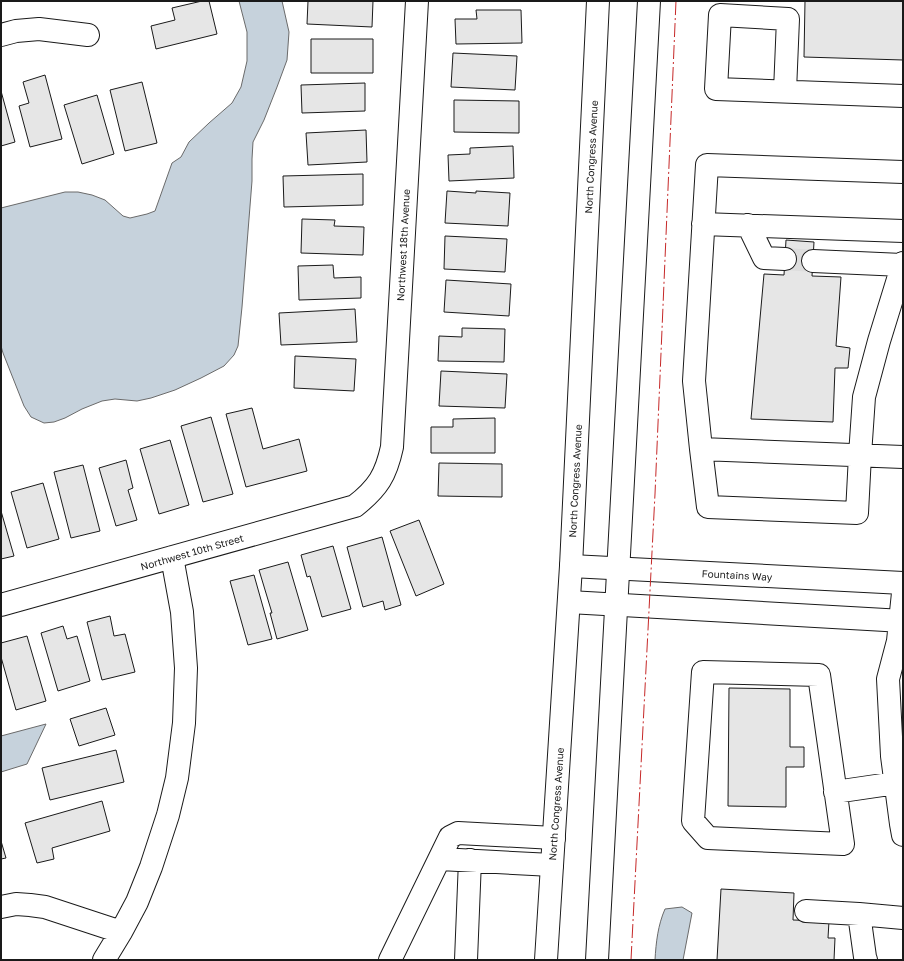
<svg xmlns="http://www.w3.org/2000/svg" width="904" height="961" font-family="'Golos Text',sans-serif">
<rect width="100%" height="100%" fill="#fff"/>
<path fill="#c6d2dc" stroke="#6a6a6a" d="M239 1H282L289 32 287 60 277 87 264 120 253 142 252 159V181L242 307 238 346 234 355 224 366 201 378 175 390 151 398 137 401 115 399 102 401 82 409 65 418 54 422 44 423 31 417 24 406 3 353 1 346V208L65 192H78L92 195 105 200 123 216 130 218 147 214 155 211 172 163 181 157 189 142 209 123 232 103 241 87 247 61V32Z
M46 724 27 764 1 772V736Z
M682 907 692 913 683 960H655C656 942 658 925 665 909Z"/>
<path fill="#e6e6e6" stroke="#1a1a1a" d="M202 1H209L217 34 156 49 151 26 175 20 172 8Z
M308 1H373L372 27 307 24Z
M805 1H903V60L804 57Z
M476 10H521L522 43 456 44 455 19H477Z
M311 39H373V73H311Z
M453 53 517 56 515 90 451 87Z
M45 75 62 139 30 147 19 106 29 103 23 82Z
M142 82 157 143 125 151 110 90Z
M365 83V111L302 113 301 85Z
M1 91 15 142 1 146Z
M97 95 114 154 82 164 64 105Z
M454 100 519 101V133L454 132Z
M366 130 367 162 308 165 306 133Z
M513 146 514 178 449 181 448 155 470 154V148Z
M363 174V205L284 207 283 176Z
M447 191 476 193V191L510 193 508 226 445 223Z
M302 219 335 220 334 226 364 227 363 255 301 253Z
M445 236 507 239 505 272 444 269Z
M786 240 814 242 812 276 841 277 836 346 850 348 848 368H835L833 422 751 419 764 274 784 275Z
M333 265 334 278 361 277V298L299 300 298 266Z
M446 280 511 284 509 316 444 312Z
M355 309 357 342 281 345 279 313Z
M462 328 505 329 504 362 438 361 439 336 462 337Z
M295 356 356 359 354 391 294 388Z
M441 371 507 374 505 408 439 406Z
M252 408 263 449 299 439 307 471 246 487 226 414Z
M211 417 233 494 203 502 181 426Z
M495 418V453H431V427H453V419Z
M170 440 189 505 159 514 140 449Z
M126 460 133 488 128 490 137 520 116 526 99 468Z
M439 463 502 464V497L438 496Z
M83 465 100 531 71 538 54 472Z
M43 483 59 539 27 548 11 492Z
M1 511 14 556 1 559Z
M419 520 444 584 416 596 390 531Z
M382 537 401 605 385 610 383 601 363 607 347 547Z
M333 546 351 609 322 617 310 576 307 577 301 555Z
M288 562 308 630 277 639 270 613H272L259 570Z
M254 575 272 639 248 645 230 581Z
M110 616 114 636 125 634 135 672 102 680 87 622Z
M63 626 67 639 77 636 90 681 58 691 41 633Z
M27 636 46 701 16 710 1 657V643Z
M729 688 790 689V747H804V767H786V807L728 806Z
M106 708 115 735 79 746 70 719Z
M116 750 124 782 50 800 42 768Z
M102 801 110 831 52 848 54 859 37 863 25 823Z
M1 841 6 858 1 859Z
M721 889 794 893 793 920 829 921 828 938H835L834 960H717Z"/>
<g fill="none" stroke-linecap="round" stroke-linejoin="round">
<path stroke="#ddd" stroke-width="22" stroke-dasharray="22 11" stroke-linecap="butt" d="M785 259 813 261"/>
<g stroke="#1a1a1a" stroke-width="24">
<path id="minor" d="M1 35 16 31 39 29 88 35
M785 91 788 19 720 15 716 89 903 96
M703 224 903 231
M748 225 764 258 785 259
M813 261 902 265
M903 263 879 341 864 397 860 455 857 513 708 507 701 449 903 457
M701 449 694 381 707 165 903 172
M571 566 903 583
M903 593 898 641 888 679 892 756 901 824 903 835
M569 602 903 621
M1 605 355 506C378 488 386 475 392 447L417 1
M703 672 819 675 843 844 708 838 693 821Z
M835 792 903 782
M440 859 552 865
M1 907 16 904 30 905 45 907 121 932
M806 911 859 914
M104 960 121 932 137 902 151 867 168 815 177 778 184 723 186 668 182 612 172 557
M390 960 450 837 458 833 554 838
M466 960 470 860
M866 960 865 957 859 914 903 918"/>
</g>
<g stroke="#1a1a1a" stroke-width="24">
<path id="major" d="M546 960 571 566 598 1
M597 960 649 1"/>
</g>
<use href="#minor" stroke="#fff" stroke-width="22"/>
<use href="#major" stroke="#fff" stroke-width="22"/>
<path stroke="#c62828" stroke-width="1" stroke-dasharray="14 3 2 3" stroke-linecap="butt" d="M631 960 655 494 676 1"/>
</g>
<g text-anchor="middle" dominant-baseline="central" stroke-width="3" stroke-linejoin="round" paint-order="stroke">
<g font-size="10" fill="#1a1a1a" stroke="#fff">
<text transform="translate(591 157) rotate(-87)">North Congress Avenue</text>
<text transform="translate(403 245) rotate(-87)">Northwest 18th Avenue</text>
<text transform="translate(575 481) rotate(-87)">North Congress Avenue</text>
<text transform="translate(192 552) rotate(-16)">Northwest 10th Street</text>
<text transform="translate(737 575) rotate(3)">Fountains Way</text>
<text transform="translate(556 804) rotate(-86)">North Congress Avenue</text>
</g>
</g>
<rect width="904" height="961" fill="none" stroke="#1a1a1a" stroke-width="4"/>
</svg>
